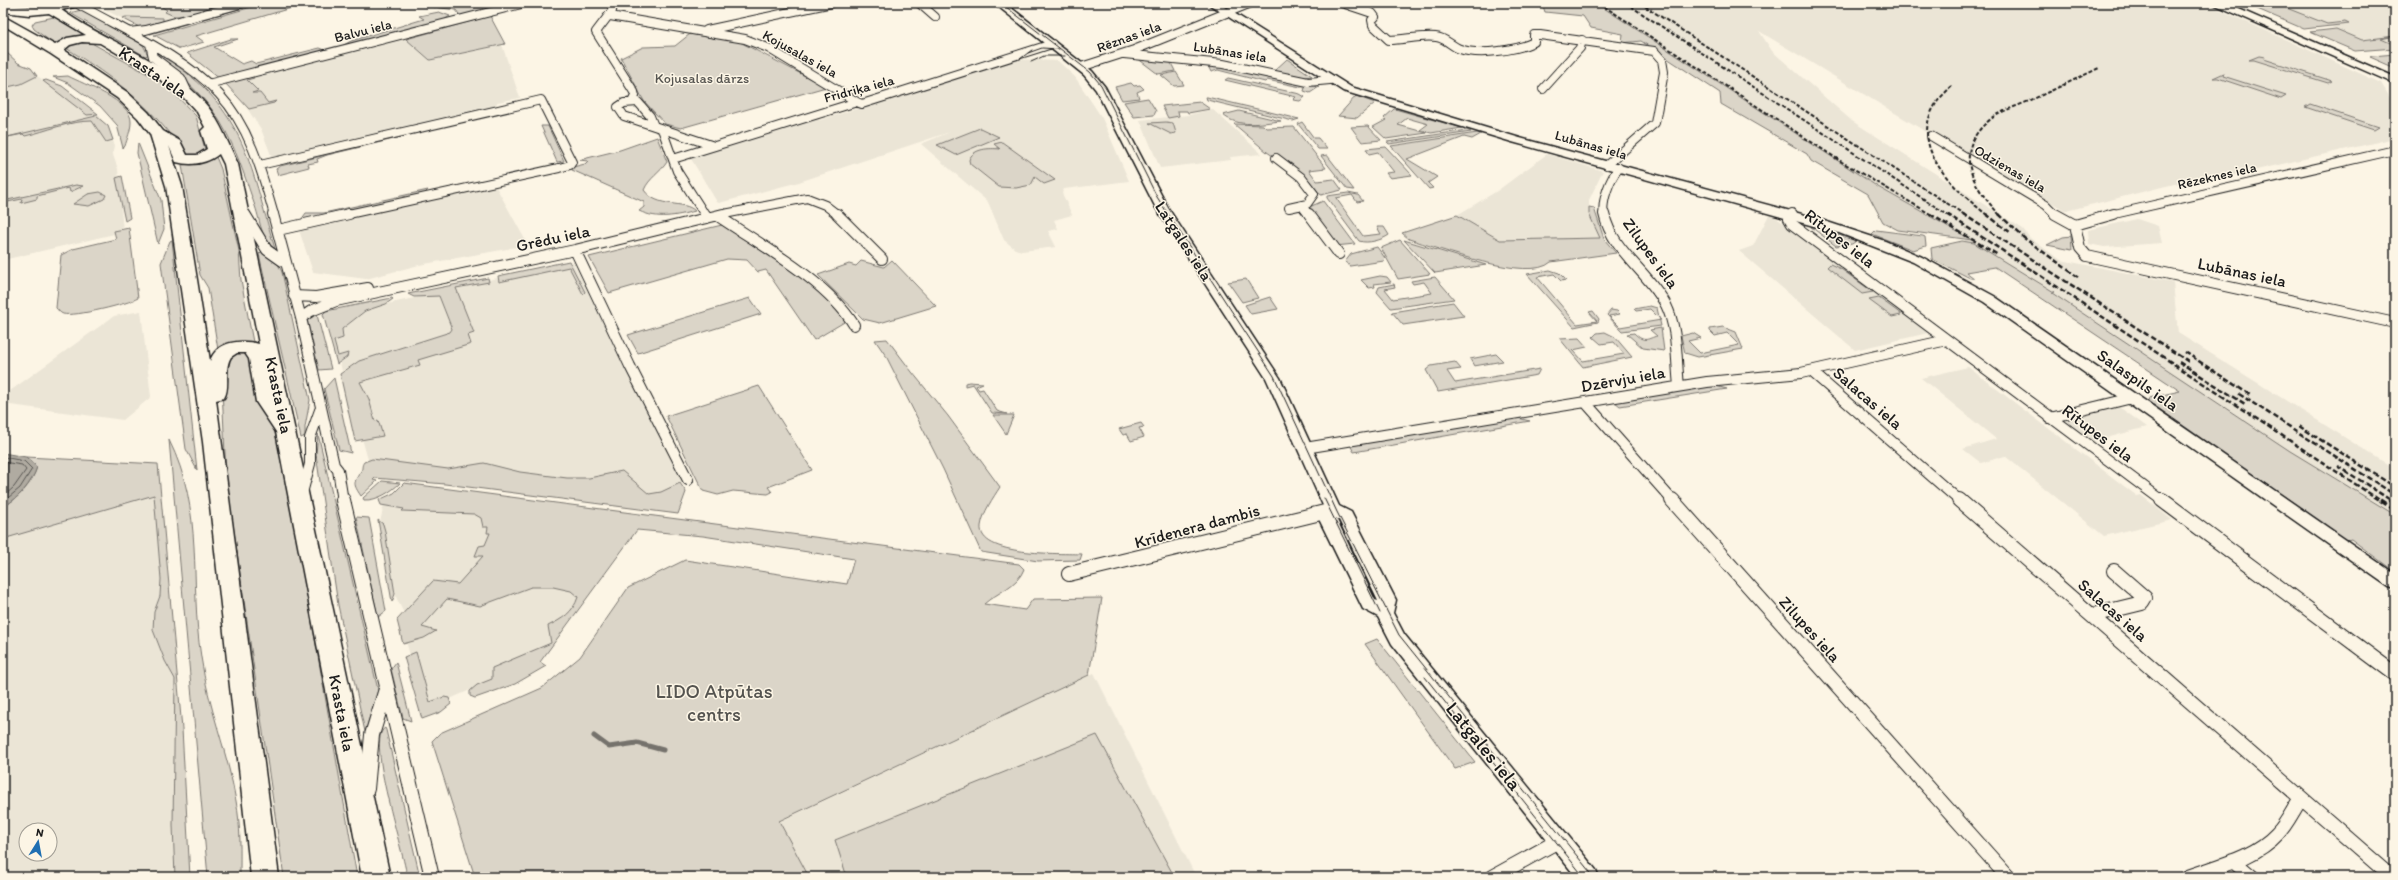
<svg xmlns="http://www.w3.org/2000/svg" width="2398" height="880" font-family="Itim,sans-serif">
<rect width="100%" height="100%" fill="#fcf5e5"/>
<filter id="ink" filterUnits="userSpaceOnUse"><feTurbulence type="fractalNoise" baseFrequency=".025" numOctaves="2"/><feDisplacementMap in="SourceGraphic" scale="8" xChannelSelector="R" yChannelSelector="G"/><feConvolveMatrix kernelMatrix="1 2 1 2 8 2 1 2 1" color-interpolation-filters="sRGB"/></filter>
<g filter="url(#ink)">
<path fill="#ebe5d6" fill-rule="evenodd" d="M99 3H155L168 11 186 16 143 29 96 5Z
M1587 3H1657L1662 6 1659 3H2205L2381 83 2395 106V138L2200 183 2183 182 2166 186 2066 211 2002 174 2001 166 1991 171 1759 31 1772 51 1852 121 2023 229 2030 238 2052 254 2061 260 2173 282 2178 333 2395 469V541L1965 242V239L1954 237Z
M2304 3H2395V46L2376 38 2362 40 2282 6Z
M406 39 430 60 502 45 520 98 497 102V104L486 110 273 160 261 129 238 95 225 84Z
M1015 59 1058 61 1075 77 1102 118 1129 181 1064 189 1062 193 1072 215 1054 220 1058 229 1048 231 1056 247 1022 251 1015 249 1004 240 988 202 921 144 950 132 799 182 719 203 717 202 690 157 814 116 820 120Z
M37 76 99 115 114 143 113 155 118 169 123 232 3 260V88L21 84Z
M1212 109 1262 154 1230 157 1231 160 1160 168 1140 120 1189 115Z
M1547 154 1603 171 1589 200V214L1601 238 1499 240 1457 215 1497 191Z
M495 185 528 245 419 265 366 279 313 272 299 230Z
M1770 213 1928 333 1855 350 1739 251 1753 246Z
M2137 219 2158 226 2162 243 2104 247 2089 244 2088 230Z
M573 262 683 481 662 501 369 463 344 376 466 331 451 288Z
M428 295 439 296 452 329 450 332 359 361 342 371 340 362 347 357 348 353 338 356 334 340 343 338 342 329 365 311 373 307Z
M141 311 151 397 123 420 3 404V396L114 316Z
M1968 367 2137 496 2141 495 2172 520 2104 536 2005 456 1981 463 1963 449 1996 439 1921 378Z
M2115 404 2147 427 2088 443 2056 419Z
M154 495 161 579 160 596 154 612 153 630 165 661 175 679 173 825 175 877H3V539ZM26 830H50V854H26Z
M384 503 483 510 530 584 593 589 553 644 497 678 425 710 406 641 413 632 396 597 380 523Z
M1094 673 1196 877H808L779 822Z"/>
<path fill="#dbd5c8" stroke="#7c7872" d="M155 3H232L186 16H174L165 12 167 10Z
M250 3H261L150 34 155 31Z
M266 3H308L196 36 204 42 180 49 154 35Z
M436 3H495L492 4 494 8 461 17 456 10 434 7 433 5Z
M1542 3H1596L1878 187 1972 240 1898 230 1883 222 1868 194 1811 161 1807 154 1721 104 1720 93 1717 91 1641 41 1622 43 1623 34 1591 28 1583 16 1545 12Z
M2279 5 2327 24 2345 22 2349 24 2304 29 2255 8Z
M81 10 143 45 148 55 145 56 70 13Z
M439 12 450 16 439 23 340 47 351 41 424 19 419 16Z
M490 16 505 44 430 60 406 39Z
M54 17 86 36H74L54 44 34 29 32 25 35 21Z
M126 17 163 18V22L143 29 122 18Z
M2336 29 2362 40 2395 36 2381 39 2395 45V48L2355 51 2310 32Z
M690 34 740 42 826 87 681 128 665 124 644 101 621 58 643 47 675 46Z
M231 39H238L214 47 242 64 251 61 256 64 320 48 325 50 220 79 187 53Z
M88 41 164 83 196 116 206 153 187 159C158 110 113 77 66 48L67 44Z
M6 52 18 63 31 68 37 76 21 84 3 88V53Z
M156 53C244 102 249 162 275 249 260 237 261 223 255 206 247 183 238 154 226 132 210 101 185 78 158 58Z
M2395 54V68L2370 57 2372 56Z
M2259 56 2265 57 2264 59 2332 81 2328 83 2254 60H2249Z
M1137 58 1170 61 1175 71 1158 74Z
M1287 59 1312 76 1305 77 1274 71Z
M1207 64 1319 87 1310 93 1304 91 1305 88 1267 80 1265 82 1218 70 1211 72Z
M1176 72 1184 85 1174 86 1161 75Z
M2224 73 2223 76 2286 96 2281 99 2218 78H2213Z
M68 76C83 84 132 101 131 122 131 130 127 139 125 146L123 148 117 125 100 106 68 83 53 77Z
M252 76 254 78 247 80 258 91 252 93H260L268 103 276 101 274 103 249 109 225 83Z
M1228 78 1300 94 1305 97 1300 101 1293 100 1296 97 1225 80Z
M46 80 62 86 98 114 87 115 43 81Z
M1131 83 1134 86 1140 85 1144 89 1137 92 1139 98 1122 100 1115 87Z
M1356 96 1375 103 1357 118 1338 116Z
M1206 97H1207L1299 119 1293 121 1207 100Z
M1148 98 1156 111 1154 115 1134 117 1124 102Z
M1200 102 1210 109 1188 113 1187 111H1178L1179 116 1168 118 1162 106Z
M2310 104 2379 127 2374 130 2305 107Z
M1394 109H1395L1462 128 1431 133 1420 130 1428 124 1407 118 1398 125 1427 133 1386 139 1373 127 1386 120 1384 118Z
M1239 111 1281 121C1261 123 1238 128 1223 115Z
M96 116 108 126 113 140 106 142 92 121C68 121 47 131 25 136L23 134 3 138Z
M1166 122 1173 123 1176 133 1171 134 1149 123Z
M1302 122 1314 138H1318L1327 149H1318L1298 124Z
M1234 124 1263 125 1266 128 1294 127 1326 168 1309 170 1317 181 1334 179 1342 190 1321 195 1309 180 1267 152Z
M541 126H548L564 161 557 162Z
M1368 126 1381 140 1362 142 1351 127Z
M980 128 999 137 956 155 937 145Z
M1467 130 1471 132 1389 144 1387 142Z
M1477 133 1481 134 1472 139 1464 137 1407 159 1437 177 1428 183 1433 188 1429 189 1391 146Z
M400 137H402L327 155 317 159 318 162 308 164 309 167 278 175 276 169 280 166Z
M657 137 667 162C660 173 649 178 644 190 657 209 685 200 695 211 676 216 658 220 639 211L644 207V202L572 170 573 167 585 164 588 161 579 160 620 150Z
M1002 142 1055 180 1044 184 1035 177 1031 185 1016 188 999 187 970 164 969 160C973 148 990 148 1000 149L994 144Z
M138 143 161 200 164 229 158 244 137 153Z
M1386 147 1412 175 1390 178 1386 173 1394 172 1378 152 1369 154 1366 149Z
M1327 155 1354 190 1347 189 1321 156Z
M216 157 221 169 239 251 241 280 253 342H245L218 350 208 288 200 275 182 165 198 163Z
M122 176 130 218 125 221 116 178Z
M76 185 83 186 70 192 69 188 37 196V199L21 203 22 199 3 203V201Z
M428 190 424 194 301 220 306 213H324Z
M100 192 106 195 104 199 89 206 73 204 88 194Z
M1348 193 1358 195 1363 201 1357 202 1352 195 1336 198 1363 236 1381 234 1377 227H1384L1389 235C1382 240 1368 244 1359 241L1327 198V196Z
M1323 201 1355 244 1335 246 1307 208Z
M1589 207 1594 208 1604 239 1616 253 1551 262C1529 283 1438 248 1409 239L1402 233 1457 215 1500 240 1600 238 1589 214Z
M722 225 811 283 846 321 814 340 766 270 758 272 747 260 727 259 609 293 589 257Z
M1811 227H1815L1856 241 1852 244 1836 246Z
M129 228 138 298C128 304 75 317 63 314 60 313 58 310 56 308L61 255 73 249 116 239 114 231Z
M1876 230 1923 236 1925 237 1926 246 1913 250 1872 234Z
M2071 236 2072 250 2047 245 2063 237Z
M172 240 197 470 186 449 161 263 170 241Z
M1400 240 1430 274 1398 279 1381 248Z
M1404 240 1486 265 1435 273Z
M1962 241 1974 243 2054 292 2052 293 2290 451 2395 515V572L2351 539 2347 540 2148 401 2149 398 2180 391 1995 267 1966 272 1974 278H1970L1932 259 1931 248Z
M1377 247 1385 258 1384 261 1350 266 1345 262 1351 254Z
M261 252H264L278 264 282 272 310 400 305 427V436L301 438 259 254Z
M892 260 936 306 880 323 863 319 818 275 849 264 856 266 861 261 884 267Z
M569 261 585 292 583 294 569 267 499 282 498 276Z
M1830 264 1841 269 1873 292 1862 294 1827 267Z
M1550 270 1559 273 1566 280 1561 281 1554 274 1537 277 1577 324 1597 321 1589 312 1593 311 1599 319 1598 322 1574 327 1527 274Z
M1380 276 1387 277 1391 282 1374 284 1375 287 1369 288 1361 280Z
M1435 277 1454 299 1391 308 1377 292 1379 287 1394 284 1395 287 1385 289 1393 299 1432 293 1424 282 1413 284 1411 281Z
M488 278 489 282 456 288 474 333 468 335 471 344 418 360 420 365 360 382 369 399 375 421 378 420 383 436 355 441 340 374 359 361 450 332 452 329 439 296 414 297 408 294Z
M1246 279 1258 298 1242 302 1228 282Z
M1270 297 1278 309 1251 314 1245 305Z
M392 298 393 299 386 304 365 311 342 329 343 338 334 341 338 356 348 353 347 357 337 364 323 314 326 311Z
M750 298 761 314 638 353 628 335Z
M1879 298 1901 314V315L1892 317 1869 300Z
M1453 302 1464 316 1403 325 1392 312Z
M1650 306 1657 308 1661 326 1622 331 1607 315 1611 310 1617 311 1620 314 1609 316 1620 327 1661 320 1650 309 1636 311 1634 309Z
M316 311 331 369 319 370 307 319Z
M1723 327 1736 332 1743 349 1698 357 1685 353 1681 336 1693 333 1701 338 1688 341 1700 353 1739 345 1727 333 1715 336 1710 331V329Z
M1661 328 1664 351 1643 348 1627 334 1634 333C1645 344 1648 338 1657 336L1650 330Z
M1605 332 1615 337 1632 357 1583 367 1560 339 1579 338 1587 347 1573 350 1583 361 1624 354 1614 342 1601 344 1593 337 1597 333Z
M887 339 912 372 948 416 1000 487C993 498 983 512 981 526 978 557 1061 553 1082 554L1080 560 1038 561 981 552 943 469 886 356 875 340Z
M245 352 250 353 277 440 307 594 357 877H284L226 476 221 366 234 353Z
M1496 354 1503 361 1474 366 1470 359Z
M1455 362 1461 369 1447 371 1455 383 1540 369 1537 375 1438 392 1426 370 1431 366Z
M334 378 351 453 339 450 324 389Z
M969 382 983 383 976 386 979 390 983 389 997 411 1007 414 992 413 973 384 965 386V383Z
M1712 385 1727 389 1620 406 1615 402Z
M759 386 812 470 768 487 772 492 768 494 733 491 718 495 703 491 666 416Z
M993 415H1014L1006 434Z
M1518 418 1530 421 1354 452 1350 445Z
M1141 423 1144 427 1139 428 1144 437 1131 441 1127 434 1123 435 1119 429Z
M318 434 378 690 365 732 338 605 316 454Z
M169 440C205 512 189 581 201 657 208 707 228 753 236 801 241 826 240 852 240 877H208Z
M26 457 158 464 182 729 190 877H175L173 825 175 679 165 661 153 630 154 612 160 596 161 579 154 495 3 539V507C18 499 32 484 37 467Z
M372 459 448 469 484 463 520 472 567 478H589L622 471 649 494 661 492 680 483 686 492 678 514 445 484 375 478 373 480 377 481 361 496C353 484 353 483 361 471 363 468 361 466 364 462Z
M382 481 400 483C392 491 377 501 364 500L363 498Z
M404 483 1019 564 1024 569C1018 586 996 593 984 604L1025 610 1033 599 1102 598 1089 675 779 821 809 877H475L432 741 440 733 542 688 580 657 628 588 685 560 847 584 854 559 703 536 637 530 540 662 546 666 515 684 475 698 470 696V691L477 685 492 679V668L551 643 548 626C562 619 573 613 578 597L571 591 553 587H531L480 606 447 599 422 627 436 631 424 638 403 644 397 620 433 581 458 584 483 556H475L479 546 485 545 490 533H487L488 527H483L481 518 474 514 402 511 404 509 381 505 379 500 394 493Z
M356 517 369 518 386 611 378 617Z
M378 520 383 524 385 531 395 594 392 602Z
M1377 639 1475 762 1455 769 1365 644Z
M416 652 430 702 444 697 449 698 451 704 441 712 422 719 404 657Z
M396 662 411 721 403 718 391 669Z
M385 728 386 730 420 877H407C405 855 365 738 385 728Z
M1097 735 1174 876 847 877 835 840Z"/>
<path fill="#b0aba1" stroke="#75726c" d="M3 453 26 457 37 467C32 483 18 499 3 507Z"/>
<g fill="none" stroke-linecap="round" stroke-linejoin="round">
<path stroke="#575551" stroke-width="1" d="M3 457 24 461 32 469 20 488 3 502
M3 462 22 465 26 470 14 487 3 497"/>
<path stroke="#75726c" stroke-width="5" d="M594 736 609 747 637 743 663 750"/>
<g stroke="#1c1c1c" stroke-width="10">
<path id="street-far2" d="M76 3C121 29 184 56 219 94 250 127 262 173 274 215
M613 3 612 11 596 32 634 92 635 96 632 102
M919 3 935 17
M1342 3 1372 13 1375 17 1372 20 1373 25 1389 40C1405 40 1420 35 1436 37 1446 38 1451 46 1460 49 1479 56 1517 50 1534 42V35H1540L1654 51 1662 60 1664 72 1655 123 1607 165
M610 16 745 39 768 48 857 102
M707 30 832 3
M129 32 146 30 244 3
M150 44 153 57 181 78 189 95
M1124 54 1223 64 1308 82 1330 80
M1081 67 1134 50 1251 3
M208 84 525 3
M1543 89 1580 48 1582 40
M638 102 650 116 654 126 624 116 618 107 624 103Z
M654 126 714 146
M662 129 677 171 705 215
M1931 136 2046 205 2056 215
M1276 158 1301 177 1314 194 1307 204 1289 208
M673 159 857 102 862 104 1052 44
M260 165 541 100 572 162 570 165 559 168 344 215
M1302 206 1309 215
M242 210 245 215
M719 215 807 198 825 205 838 215
M1604 215C1601 202 1610 178 1619 168
M1791 215 1792 214
M2110 215 2395 150"/>
</g>
<g stroke="#1c1c1c" stroke-width="12">
<path id="street-far1" d="M245 214 267 250 284 262
M273 214 301 318 334 465 338 470 343 501
M705 214 707 218
M837 214 882 259
M1309 214 1339 254
M1604 214C1612 251 1649 272 1666 305 1678 329 1676 360 1679 386
M1792 214 1789 219 1792 224 2163 501
M2055 214 2075 225
M2114 214 2075 225 2080 248 2087 256 2395 323
M718 216C762 246 826 280 854 325
M278 230 349 214
M575 250 630 366 688 480
M294 296 316 297 368 288
M301 318 311 311 336 301 575 250 723 214
M1811 371 1960 501
M1586 403 1673 501
M2050 418 2132 398
M1305 448 1707 382 1801 373 1947 340
M302 493 310 464V438L320 410"/>
</g>
<g stroke="#1c1c1c" stroke-width="16">
<path id="street" d="M343 500 432 877
M1672 500 2008 877
M1959 500 2392 877
M2162 500 2395 674
M1069 574 1333 510
M2093 615 2142 603 2145 598 2114 571
M367 789 372 735 386 689
M2233 861 2252 877
M1493 877 1560 840
M2188 877C2218 866 2255 858 2277 834 2287 824 2293 810 2301 798"/>
</g>
<g stroke="#1c1c1c" stroke-width="3">
<path id="secondary" d="M71 3H92L52 12 47 9Z
M994 3H1005L1092 71 1105 87 1168 208 1280 378 1339 506 1351 512 1353 516 1396 600 1393 613 1404 634 1596 870 1599 877H1576L1392 644 1378 617 1363 609 1319 519 1325 510 1266 378 1156 208 1096 90 1084 75ZM1336 518 1339 520 1378 601 1375 600Z
M1207 3H1218L1351 87 1520 138 1809 216 1885 241 1922 257 1994 296 2395 574V589L2389 587 1984 302 1913 262 1839 233 1512 142 1343 91Z"/>
</g>
<g stroke="#1c1c1c" stroke-width="3">
<path id="primary" d="M2211 3H2225L2395 77V84Z"/>
</g>
<g stroke="#1c1c1c" stroke-width="3">
<path id="highway" d="M35 3H50L56 6C104 43 170 59 208 107 221 123 229 146 238 164L390 877H362L276 432 256 402 249 359 245 353H237L231 357C223 369 231 387 224 398L216 400 279 877H251L203 442 166 186 150 134 138 118 117 98 51 54 3 25V16L55 45 67 38 86 35 49 13 29 15 3 12V4L38 7ZM82 42 100 43 154 75 184 98 197 112 205 127 201 131 207 149 197 155H187L180 141 163 131 148 112 127 92 64 50 70 45ZM169 146 176 162C191 166 206 164 219 154L224 164 259 344C240 339 217 341 210 361L182 186Z"/>
</g>
<use href="#street-far2" stroke="#fcf5e5" stroke-width="8"/>
<use href="#street-far1" stroke="#fcf5e5" stroke-width="10"/>
<use href="#street" stroke="#fcf5e5" stroke-width="14"/>
<use href="#secondary" fill="#fcf5e5" fill-rule="evenodd"/>
<use href="#primary" fill="#fcf5e5" fill-rule="evenodd"/>
<use href="#highway" fill="#fcf5e5" fill-rule="evenodd"/>
<path stroke="#1c1c1c" stroke-width="1" d="M1001 3 1090 72 1101 85 1157 197 1274 376 1337 512 1399 635 1594 877
M1028 53 1042 48 1059 49
M1020 59 1032 50
M1031 62 1044 56H1065
M1324 498 1380 613
M1425 677 1584 877"/>
<path stroke="#1c1c1c" stroke-width="2" stroke-dasharray="4 2" stroke-linecap="butt" d="M1599 3 1842 162 1932 215
M1626 3 1948 215
M1640 3 1965 215
M1952 86C1946 92 1938 99 1934 107 1909 150 1957 191 1987 215
M2000 215C1972 186 1951 150 1991 119 2001 111 2017 106 2029 101 2053 90 2076 79 2099 68"/>
<path stroke="#1c1c1c" stroke-width="2.5" stroke-dasharray="5.5 2.5" stroke-linecap="butt" d="M1930 214 1998 255
M1947 214 2381 501
M1963 214 2189 362
M1986 214 2011 233
M1999 214 2024 238 2078 277
M2185 352 2250 395
M2179 362 2245 404
M2239 394 2395 495
M2299 426 2395 487
M2338 466 2392 501"/>
<path stroke="#1c1c1c" stroke-width="3.5" stroke-dasharray="8 3.5" stroke-linecap="butt" d="M2380 500 2395 510
M2390 500 2395 503"/>
</g>
</g>
<g text-anchor="middle" dominant-baseline="central" stroke-width="3" stroke-linejoin="round" paint-order="stroke">
<g font-size="14" fill="#1c1c1c" stroke="#fcf5e5">
<text transform="translate(363 31) rotate(-14)">Balvu iela</text>
<text transform="translate(1129 37) rotate(-20)">Rēznas iela</text>
<text transform="translate(1230 52) rotate(9)">Lubānas iela</text>
<text transform="translate(800 54) rotate(29)">Kojusalas iela</text>
<text transform="translate(859 89) rotate(-15)">Fridriķa iela</text>
<text transform="translate(1591 145) rotate(16)">Lubānas iela</text>
<text transform="translate(2010 169) rotate(30)">Odzienas iela</text>
<text transform="translate(2217 176) rotate(-13)">Rēzeknes iela</text>
</g>
<g font-size="14" fill="#555450" stroke="#fcf5e5">
<text x="702" y="78">Kojusalas dārzs</text>
</g>
<g font-size="17" fill="#1c1c1c" stroke="#fcf5e5">
<text transform="translate(153 72) rotate(34)">Krasta iela</text>
<text transform="translate(553 238) rotate(-12)">Grēdu iela</text>
<text transform="translate(1840 238) rotate(38)">Rītupes iela</text>
<text transform="translate(1184 241) rotate(57)">Latgales iela</text>
<text transform="translate(1651 253) rotate(54)">Zilupes iela</text>
<text transform="translate(2242 272) rotate(12)">Lubānas iela</text>
<text transform="translate(1623 379) rotate(-10)">Dzērvju iela</text>
<text transform="translate(2138 380) rotate(35)">Salaspils iela</text>
<text transform="translate(279 395) rotate(78)">Krasta iela</text>
<text transform="translate(1868 398) rotate(41)">Salacas iela</text>
<text transform="translate(2098 433) rotate(37)">Rītupes iela</text>
<text transform="translate(1197 526) rotate(-15)">Krīdenera dambis</text>
<text transform="translate(2113 610) rotate(41)">Salacas iela</text>
<text transform="translate(1810 629) rotate(48)">Zilupes iela</text>
<text transform="translate(342 713) rotate(79)">Krasta iela</text>
</g>
<g font-size="20" fill="#555450" stroke="#fcf5e5">
<text x="714" y="691">LIDO Atpūtas<tspan x="714" dy="23">centrs</tspan></text>
</g>
<g font-size="20" fill="#1c1c1c" stroke="#fcf5e5">
<text transform="translate(1484 746) rotate(51)">Latgales iela</text>
</g>
</g>
<rect width="2398" height="880" fill="none" stroke="#fcf5e5" stroke-width="16"/>
<rect x="8" y="8" width="2382" height="864" fill="none" stroke="#1c1c1c" stroke-width="1.5" filter="url(#ink)"/>
<g transform="translate(38 842) rotate(11)"><circle r="19" fill="#fcf5e5" stroke="#a29e95"/>
<path d="M0-3L7 15L0 10L-7 15Z" fill="#1f6fb2"/>
<text y="-6" font-size="11" font-weight="bold" text-anchor="middle" fill="#1c1c1c">N</text>
</g>
</svg>
